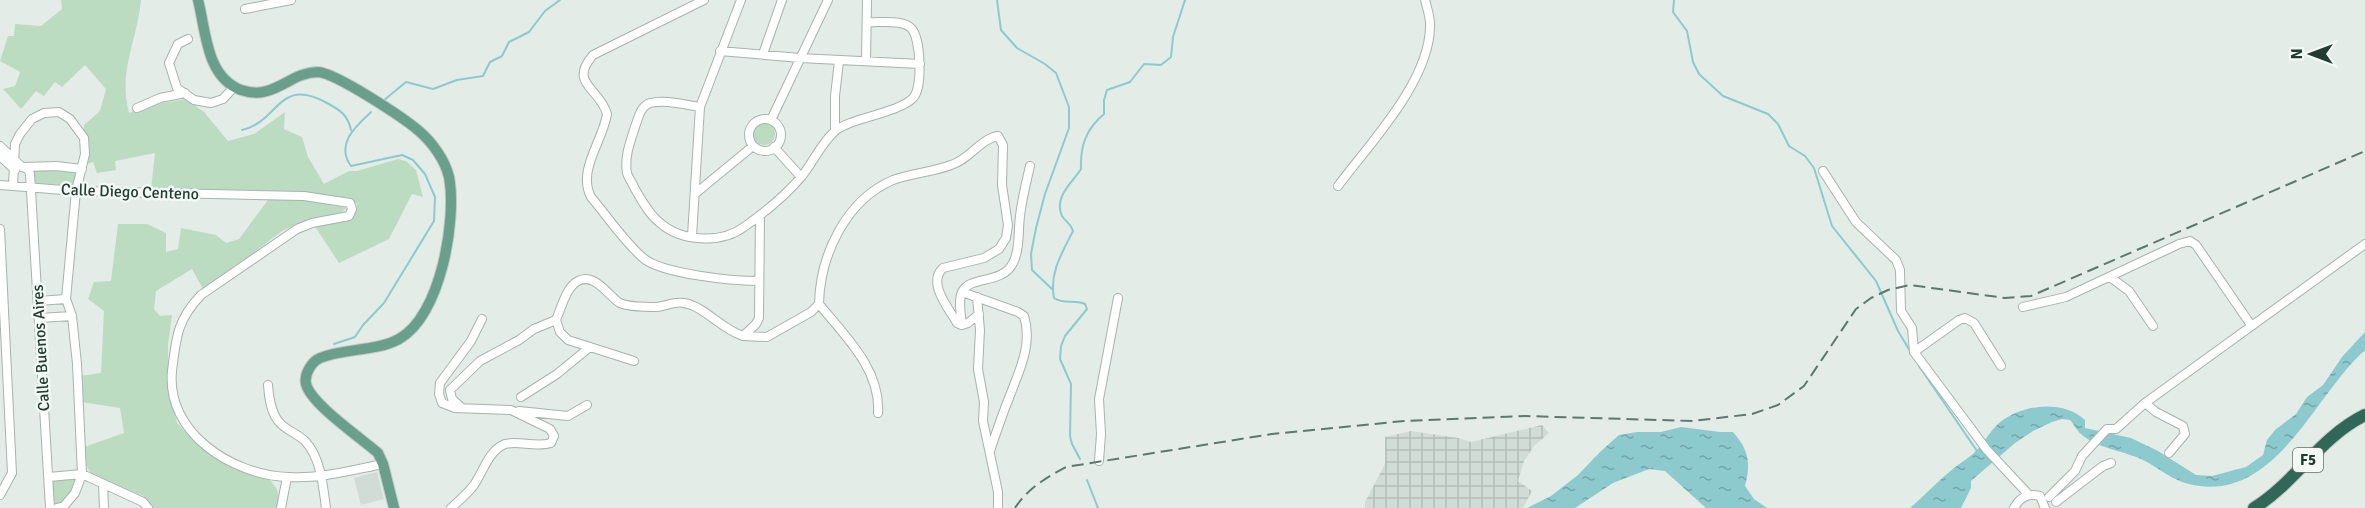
<svg xmlns="http://www.w3.org/2000/svg" width="2365" height="508" font-family="Signika,sans-serif">
<defs>
<pattern id="industrial-grid" width="8" height="8" patternUnits="userSpaceOnUse" patternTransform="scale(1.5)"><rect width="8" height="8" fill="#d1dcd6"/><path d="M0 4h8M4 0v8" fill="none" stroke="#b3beb8"/></pattern>
<pattern id="water-ripples" width="26" height="14" patternUnits="userSpaceOnUse" patternTransform="scale(1.5)"><rect width="26" height="14" fill="#8dcace"/><path d="M2 4q2-2 4 0t4 0M15 11q2-2 4 0t4 0" fill="none" stroke="#73a5a8"/></pattern>
</defs>
<rect width="100%" height="100%" fill="#e3ece7"/>
<path fill="#d1dcd6" d="M377 472 384 499 361 505 354 478Z"/>
<path fill="url(#industrial-grid)" d="M1542 425 1549 433 1534 446 1524 461 1518 481 1532 491 1523 508H1365V502L1385 464V437L1411 431 1458 438 1471 442Z"/>
<path fill="#bcdcc2" d="M61 0H141C137 41 118 72 129 113L145 106 186 99 204 112 228 141 254 134 285 112 284 129 302 137 308 157 324 184 349 171H357L398 159 406 161 416 170 423 197 412 194 389 239 339 263 314 225C332 223 353 225 357 204L350 198 308 194 151 189 155 153 115 161 116 170 97 173 93 162 81 166 84 125 100 111 106 89 85 65 62 87 55 82 44 96 36 91 21 109 3 89 15 86 20 72 0 61 8 36H14L15 24 41 26 62 9Z
M753 134a11 11 0 1 1 22 0a11 11 0 1 1-22 0Z
M34 169 68 171 75 174 76 179 72 186 35 183Z
M268 200H305L346 208 338 216 309 219 282 231 204 291 192 269 156 291 154 309 160 316 172 315 168 345V386L177 423 208 454 235 470 269 479 277 489 280 508H151L143 496 91 474 85 463 84 447 124 433 120 408 81 402 80 376 101 373 104 311 88 299 94 282 111 281 118 224H147L166 233V252L178 249 181 228 216 235 226 243 239 239Z
M78 477C73 490 69 504 53 506L52 480Z"/>
<path fill="url(#water-ripples)" d="M2365 332V350C2314 395 2275 505 2189 484 2172 480 2160 469 2145 461 2127 451 2097 449 2081 434 2077 431 2074 424 2070 420L2062 419 2052 422 2033 431 2015 443 1971 481V488L1961 508H1910C1925 495 1939 480 1954 468 1960 463 1967 459 1973 454 1984 444 1991 428 2003 420 2026 404 2064 400 2085 420V428L2131 438 2158 451 2196 475 2212 476 2246 467 2263 455 2267 440 2275 430 2296 414 2307 397 2323 385 2342 357Z
M1681 427 1720 432H1733C1749 450 1751 463 1745 486L1754 499 1767 508H1706L1665 471 1649 469 1613 483 1575 508H1527L1551 496 1578 475 1600 452 1619 435 1637 432H1661Z"/>
<g fill="none" stroke-linecap="round" stroke-linejoin="round">
<path stroke="#8dcace" stroke-width="2" d="M997 0 1001 30 1017 48 1045 64 1056 73 1069 107V128L1045 194 1036 228 1031 254 1032 270 1052 289
M1674 0 1673 12 1687 31 1693 62 1699 74 1723 96 1768 114 1778 124 1789 146 1805 156 1814 168 1832 226 1876 281 1898 331 1910 351
M383 101 406 82 433 89 457 80 483 76 490 62 502 56 509 42 529 32 545 11 560 0
M242 130C280 121 278 76 327 103 340 110 348 115 351 130
M334 344 355 337 363 325 384 303 434 221 435 197 425 174 413 160 402 155 351 166C335 144 356 126 371 112
M1919 366 1977 451
M1080 459 1072 444 1070 436 1071 384 1060 359 1061 346 1065 336 1087 309 1085 304C1074 299 1064 305 1054 298 1049 273 1062 253 1073 231 1071 224 1066 222 1062 216 1053 197 1073 182 1081 169 1080 146 1086 129 1104 114V100L1107 90 1130 82 1144 64 1161 65 1171 57 1173 37 1185 0
M1087 480 1098 508"/>
<g stroke="#a6b4ad" stroke-width="10">
<path id="minor" d="M704 0 593 55C568 84 600 88 607 114 603 141 577 170 591 197 607 216 623 240 642 257 660 274 733 281 759 281
M245 9 291 0
M188 39 178 44 169 63 177 88 194 100 211 103 223 99 234 87
M720 51 800 58 920 64
M763 54 782 0
M866 61 867 0
M700 107C685 105 665 99 650 103 641 106 639 116 636 124 631 140 624 156 627 173 629 179 633 184 635 189 642 201 649 214 659 222 681 242 721 244 744 227 764 213 786 195 802 176 813 162 821 144 834 132 848 118 897 114 913 98 923 88 921 38 911 28 902 19 879 23 867 22
M137 108 160 98 185 93
M749 135a16 16 0 1 1 32 0a16 16 0 1 1-32 0Z
M771 120 828 0
M835 130V96L839 61
M0 146 22 167 28 169 30 174 50 508
M774 147 801 177
M0 156 15 170
M24 167 56 166 82 169
M1823 171 1856 222 1896 260 1900 270 1901 311 1912 328 1914 352 1987 450 2029 495
M0 185 76 191 304 196 350 203 352 209 349 216 312 223 297 229 201 295C177 320 176 338 172 371 166 433 232 475 288 477 320 479 352 470 383 464
M13 186 15 144 20 134 32 119 44 113 59 112 70 119 84 138 85 154 76 191 66 299 72 316 77 364 82 474 75 493 64 506 57 508
M1338 186C1370 143 1429 82 1430 27 1431 19 1427 8 1425 0
M696 193 753 146
M0 229 12 473 0 495
M692 236 700 107 741 0
M2110 277 2129 291 2153 326
M962 292 1018 312 1024 316C1033 345 1019 371 1009 398 1002 415 996 433 990 451
M977 297 980 330 978 369 984 402 983 421 998 492V508
M38 301 66 299
M819 304C844 335 881 369 878 413
M2023 307 2066 297 2179 244 2190 241 2196 245 2251 325
M39 318 72 316
M556 320 560 332 568 340 634 361
M962 325C961 315 958 301 962 292 970 275 1002 285 1013 263 1020 249 1018 232 1020 216 1022 199 1026 183 1030 166
M743 336 767 337 811 312 819 304C820 255 846 200 893 180 912 173 933 172 951 165 969 160 980 139 998 136L1003 145 1002 185 1008 225 1006 238 999 249 984 258 943 268C927 283 948 307 957 323L962 325 968 323 979 314
M1914 352 1959 320 1965 318 1974 323 2001 366
M268 385C269 398 271 415 281 424 288 431 298 434 305 441 321 458 323 486 326 508
M521 397 557 374 590 347
M2145 403 2156 412 2183 426 2185 434 2169 453
M462 408 452 399 450 390 480 361 519 340 534 329 556 320C561 309 566 287 578 281 595 272 609 297 620 303 628 307 648 307 657 307 666 306 675 301 684 303 704 306 721 329 743 336L756 324 759 318 760 216
M519 411 568 416 587 405
M1099 461 1101 434 1099 399 1118 298
M49 477 82 474 143 502 148 508
M103 484 104 508
M2049 497 2075 471 2082 456 2107 429H2116L2145 403 2365 244
M2056 502 2103 466 2111 463
M281 508 287 477
M451 508C459 501 468 493 474 485 483 472 489 450 505 444 519 440 535 448 551 443L554 436 550 429 511 410 455 408 442 403 439 394 440 383 471 341 482 319
M2014 508C2020 497 2028 493 2040 496L2045 508"/>
</g>
<g stroke="#c1c8c6" stroke-width="12">
<path id="major" d="M198 0C206 31 206 77 241 90 250 93 258 94 267 91 285 86 298 72 318 72 336 73 404 118 419 131 432 142 445 160 449 177 457 219 441 316 399 339 375 352 344 348 320 358 311 362 304 375 306 384 311 404 361 438 378 453L383 464 394 508"/>
</g>
<g stroke="#c1c8c6" stroke-width="14">
<path id="highway" d="M2254 508C2295 483 2320 437 2365 415"/>
</g>
<use href="#minor" stroke="#fff" stroke-width="8"/>
<use href="#major" stroke="#699f8c" stroke-width="10"/>
<use href="#highway" stroke="#306757" stroke-width="12"/>
<path stroke="#5e786e" stroke-width="2" stroke-dasharray="12 6" stroke-linecap="butt" d="M1015 508C1027 489 1047 477 1066 467L1272 434 1404 421 1525 416 1693 421 1752 414 1778 405 1804 386 1856 309 1871 298 1888 290 1910 285 2005 298 2031 296 2365 151"/>
</g>
<g text-anchor="middle" dominant-baseline="central" stroke-width="5" stroke-linejoin="round" paint-order="stroke">
<rect fill="#f3f8f5" stroke="#61746d" stroke-width="1.5" x="2293" y="448" width="30" height="24" rx="4.5"/>
<g font-size="15" font-weight="bold" fill="#233c33">
<text x="2308" y="460">F5</text>
</g>
<g font-size="16" fill="#233c33" stroke="#f3f8f5">
<text transform="translate(130 192) rotate(2)">Calle Diego Centeno</text>
<text transform="translate(41 348) rotate(-93)">Calle Buenos Aires</text>
</g>
</g>
<g transform="translate(2311 54) rotate(270)" stroke="#f3f8f5" stroke-width="4.5" paint-order="stroke">
<path d="M0-4.5L10 22L0 15L-10 22Z" fill="#233c33"/>
<text y="-9" font-size="16" font-weight="bold" text-anchor="middle" fill="#233c33">N</text>
</g>
</svg>
